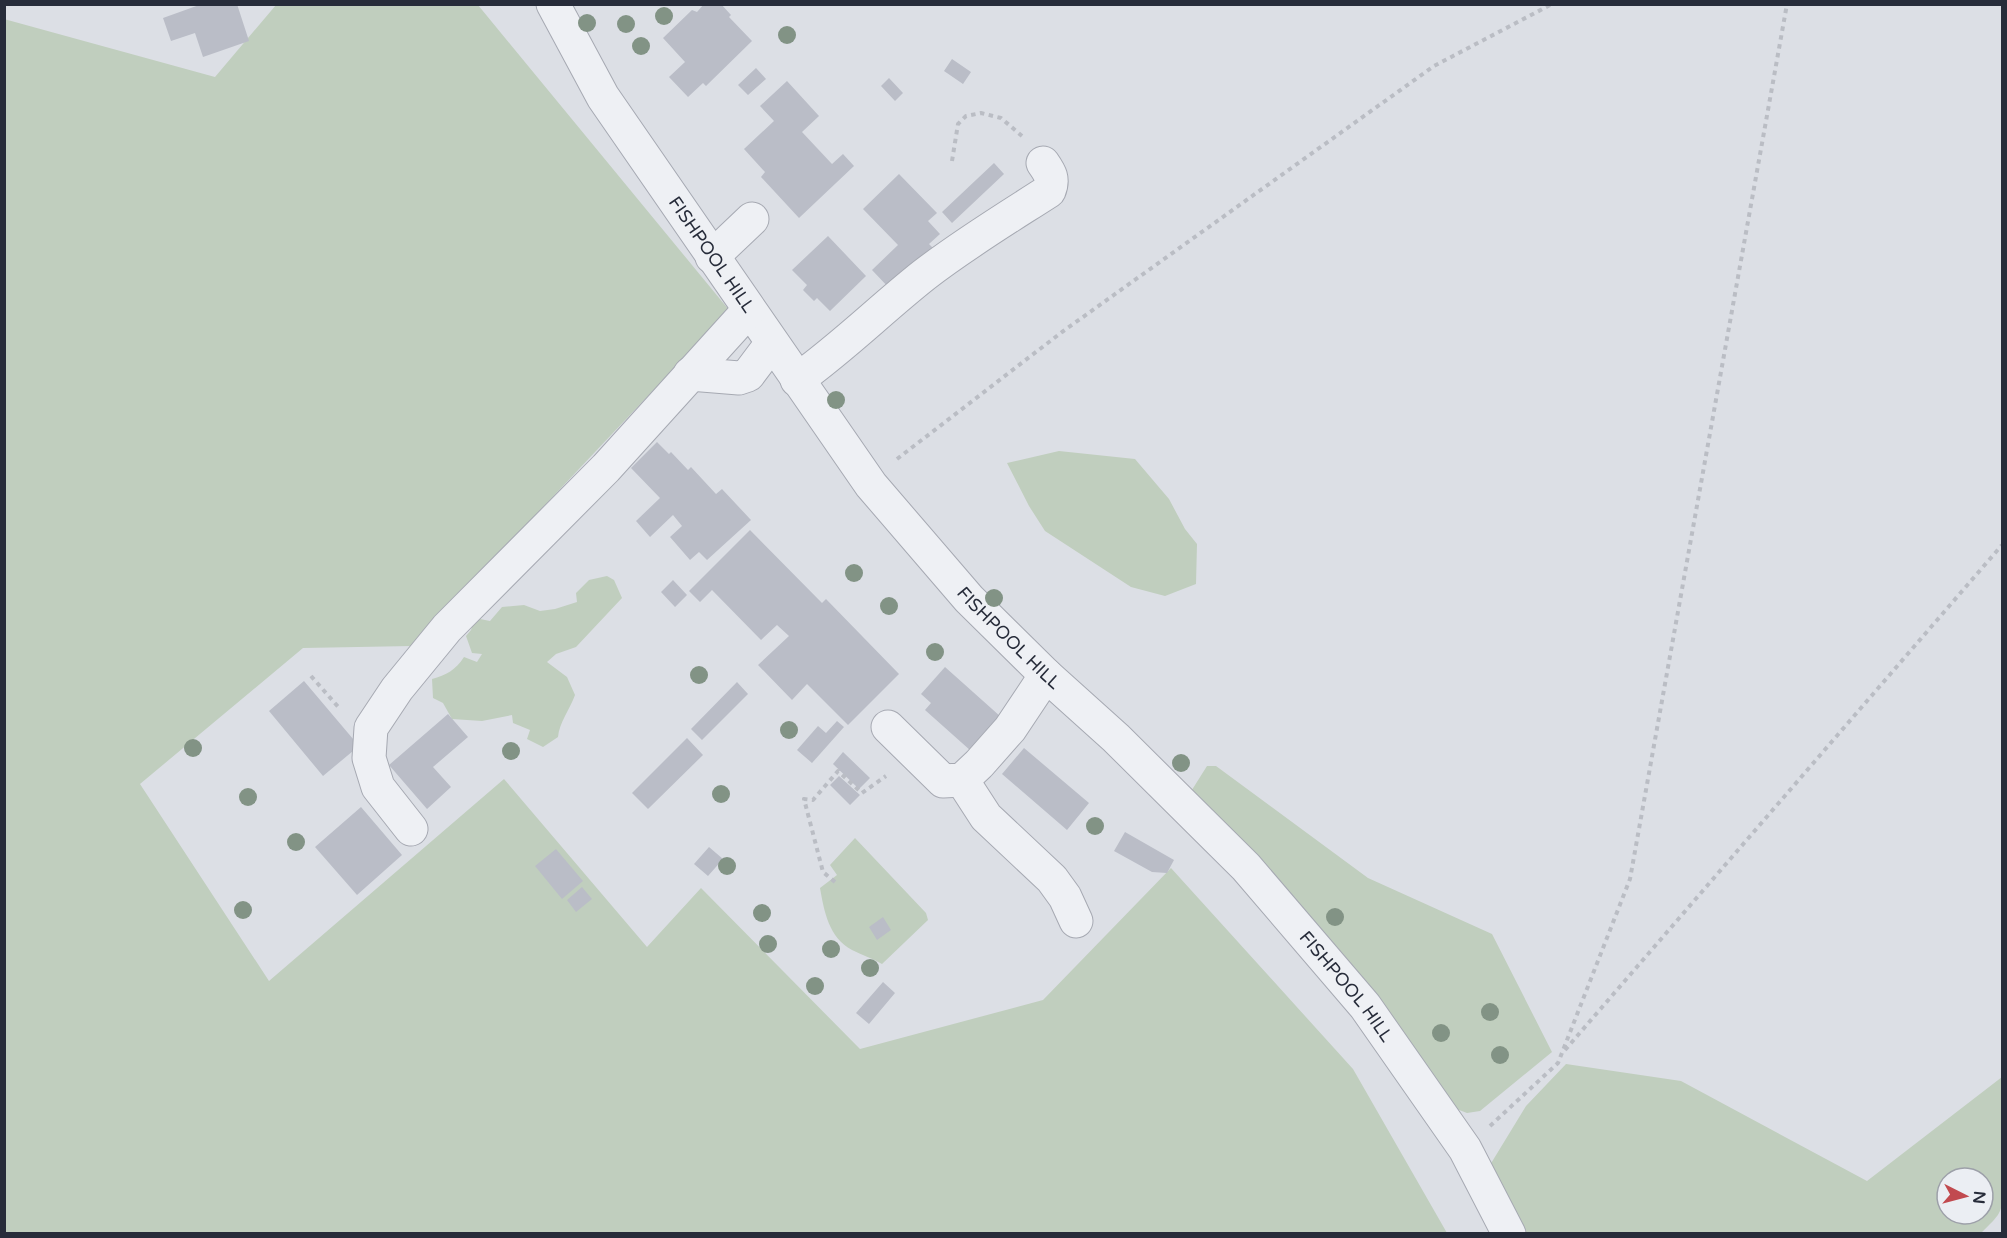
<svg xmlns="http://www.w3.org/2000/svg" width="2007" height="1238" font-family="'Varela Round',sans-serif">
<rect width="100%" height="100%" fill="#dcdfe5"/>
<path fill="#c0cebe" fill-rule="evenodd" d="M276 5H478L729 310 412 646 303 648 140 784 269 981 504 779 647 947 701 888 860 1049 1043 1000 1171 868 1353 1069 1447 1233H5L4 19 215 77Z
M1059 451 1135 459 1169 499 1185 529 1197 544 1196 584 1165 596 1131 587 1045 531 1029 506 1007 463Z
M607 576 614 580 622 598 576 647 556 654 547 662 567 677 575 695C570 709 559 723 558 737L543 747 527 739 530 730 513 723 512 715 482 721 452 719 443 703 433 698 432 679C446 675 456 670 464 657L477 662 482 654 472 653 466 636 471 630 475 618 490 621 502 607 524 605 540 611 555 609 577 602 576 593 589 580Z
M1207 766H1216L1368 878 1492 934 1552 1052 1480 1111 1467 1113 1454 1108 1190 793Z
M855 838 926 913 928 920 882 964C872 958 862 955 852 950 829 938 824 911 820 888L837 875 830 865Z
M1566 1064 1681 1081 1867 1181 2002 1077V1175L2001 1177 2002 1179C2002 1212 2005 1210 1981 1233H1521L1490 1165 1526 1106ZM1947 1178H1983V1214H1947Z"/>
<path fill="#babdc7" d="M202 4H237L249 41 203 57 195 33 171 41 163 18Z
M704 4H721L731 15 729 17 752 41 706 86 703 83 688 97 669 77 685 62 663 38 692 10 697 12Z
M952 59 971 72 963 84 944 71Z
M756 68 766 79 748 95 738 85Z
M889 78 903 93 895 101 881 86Z
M787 81 819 116 802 132 832 164 843 154 854 166 799 218 761 177 765 172 744 149 774 121 760 106Z
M994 163 1004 174 952 223 942 212Z
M899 174 937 213 928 221 940 234 929 244 934 249 891 290 872 270 898 245 863 209Z
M828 236 866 276 830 311 817 298 814 301 803 290 807 285 792 270Z
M657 442 669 454 671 452 688 470 691 467 716 494 722 489 751 520 707 560 699 552 690 560 670 537 682 526 673 515 650 537 636 521 660 498 631 468Z
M750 530 822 603 826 599 899 674 848 725 807 684 792 700 758 665 789 636 777 625 761 640 712 590 700 602 689 591Z
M673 580 687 595 675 607 661 592Z
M945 667 1001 717 971 751 925 710 931 703 921 694Z
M304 681 359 746 323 776 269 711Z
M737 682 748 694 702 740 691 729Z
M448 714 468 737 433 767 451 787 427 809 389 765Z
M837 721 844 727 812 763 797 750 818 726 826 733Z
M687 738 703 755 648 809 632 793Z
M1024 748 1089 803 1067 830 1002 774Z
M843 752 870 778 859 789 833 764Z
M839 776 860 795 850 805 830 785Z
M361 807 402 855 357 895 315 847Z
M1125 832 1174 860 1167 873 1152 872 1114 851Z
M709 847 723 859 708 876 694 864Z
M556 849 583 881 562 899 535 866Z
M582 887 592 899 576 912 567 900Z
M883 917 891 930 877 940 869 927Z
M883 982 895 993 869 1024 856 1013Z"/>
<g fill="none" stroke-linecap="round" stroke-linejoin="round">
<g stroke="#a6a9b2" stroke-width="35">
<g id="minor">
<path id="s1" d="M553 4 603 97 871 485 969 599 1046 675 1116 738 1246 867 1365 1006 1465 1149 1509 1234"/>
<path d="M712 257 752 219"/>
<path d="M690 374 739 378 748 375 772 343"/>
<path d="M797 380C842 348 881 309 924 275 964 244 1007 218 1049 191 1054 179 1050 173 1043 163"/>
<path d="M888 727 943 781 962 780 979 764 1010 729 1046 675"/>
<path d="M962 780 986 817 1052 879 1065 897 1076 921"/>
<path d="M411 829 378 787 369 758 371 728 397 689 447 628 606 468 749 310"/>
</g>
</g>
<path stroke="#babdc4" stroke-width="4" stroke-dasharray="4.5 4.5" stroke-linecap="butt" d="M952 161 958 124 966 116 981 113 1001 118 1022 136
M897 459 1062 332 1434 66 1552 4
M311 676 340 709
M835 882 823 872 804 799 813 800 838 771 862 793 886 776
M1565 1050 2002 545
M1490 1126 1558 1063 1630 879 1787 4"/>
<use href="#minor" stroke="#eef0f4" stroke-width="33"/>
</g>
<g fill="#829385">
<circle cx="664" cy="16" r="9"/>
<circle cx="587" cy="23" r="9"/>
<circle cx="626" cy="24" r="9"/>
<circle cx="787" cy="35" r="9"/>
<circle cx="641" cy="46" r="9"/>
<circle cx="836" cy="400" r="9"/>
<circle cx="854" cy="573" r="9"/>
<circle cx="994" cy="598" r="9"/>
<circle cx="889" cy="606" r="9"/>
<circle cx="935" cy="652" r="9"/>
<circle cx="699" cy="675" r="9"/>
<circle cx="789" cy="730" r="9"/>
<circle cx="193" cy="748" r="9"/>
<circle cx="511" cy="751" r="9"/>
<circle cx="1181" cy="763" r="9"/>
<circle cx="721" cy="794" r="9"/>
<circle cx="248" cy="797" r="9"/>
<circle cx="1095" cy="826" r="9"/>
<circle cx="296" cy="842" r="9"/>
<circle cx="727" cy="866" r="9"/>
<circle cx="243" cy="910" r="9"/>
<circle cx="762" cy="913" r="9"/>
<circle cx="1335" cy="917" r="9"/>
<circle cx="768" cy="944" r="9"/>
<circle cx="831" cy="949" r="9"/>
<circle cx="870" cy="968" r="9"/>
<circle cx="815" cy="986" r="9"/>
<circle cx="1490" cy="1012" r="9"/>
<circle cx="1441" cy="1033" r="9"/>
<circle cx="1500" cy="1055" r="9"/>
</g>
<g text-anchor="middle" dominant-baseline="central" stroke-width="5" stroke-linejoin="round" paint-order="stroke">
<g font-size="18" fill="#272c3a" stroke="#ebeef3">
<text stroke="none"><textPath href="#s1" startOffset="297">FISHPOOL HILL</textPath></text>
<text stroke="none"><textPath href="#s1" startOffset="783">FISHPOOL HILL</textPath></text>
<text stroke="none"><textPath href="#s1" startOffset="1269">FISHPOOL HILL</textPath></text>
</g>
</g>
<rect width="2007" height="1238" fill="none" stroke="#272c3a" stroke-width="12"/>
<g transform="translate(1965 1196) rotate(96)"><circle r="28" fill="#ebeef3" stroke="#9da0a9" stroke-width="1.5"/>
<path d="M0-4.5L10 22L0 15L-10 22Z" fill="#c14a4f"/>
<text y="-9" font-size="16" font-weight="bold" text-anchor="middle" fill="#272c3a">N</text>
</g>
</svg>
